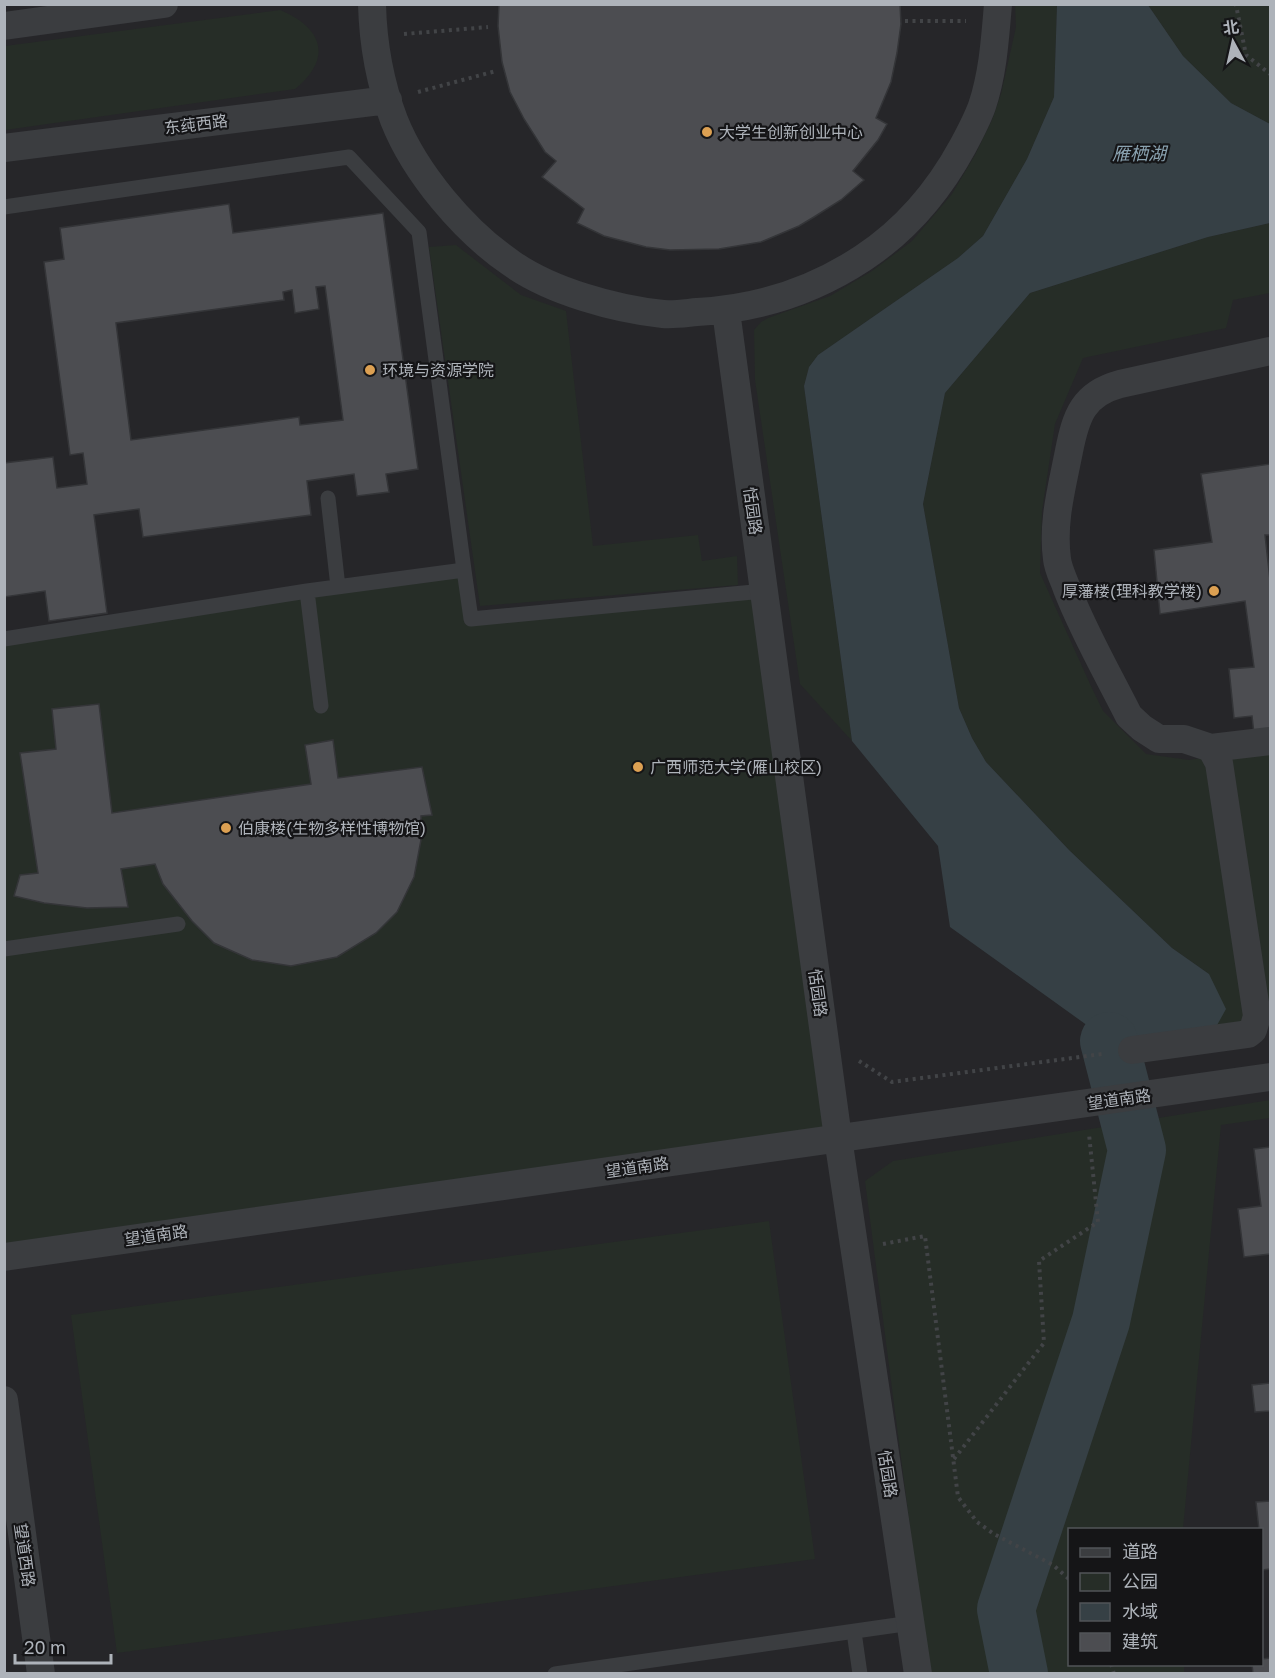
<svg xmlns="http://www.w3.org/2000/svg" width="1275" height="1678" font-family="'Golos Text','Noto Sans SC',sans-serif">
<rect width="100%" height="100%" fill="#1a1a1c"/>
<path fill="#262629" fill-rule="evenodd" d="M5 5H1270V1673L5 1674ZM1070 1530H1262V1664H1070Z"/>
<path fill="#262d27" d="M1015 5H1057L1054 97 1027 159 983 236 958 258 818 355 809 367 804 386 852 741 800 684 755 380 754 330 761 322 768 318 830 296 872 271 912 241 952 194 975 155 992 120 1001 94 1016 27Z
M1148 5H1270V124L1231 103 1183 56Z
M280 10C323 28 333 58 295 89L5 130V46Z
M1270 223V293L1233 300 1226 328 1083 358 1055 424 1042 511 1040 573 1090 684 1103 711 1146 754 1189 760 1261 749 1270 751V1026L1182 1038 1209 974 1172 948 1069 850 986 762 972 738 959 708 923 504 945 393 1030 293 1208 237Z
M456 245 521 295 566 311 593 546 698 535 702 561 737 556 738 585 480 606 429 247Z
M464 570 471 619 764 591 838 1138 5 1257V639Z
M1270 1100V1118L1221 1125 1183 1529 1070 1530V1664L1184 1665V1673H929L865 1181 893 1161Z
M769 1221 815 1559 117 1653 71 1315Z"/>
<path fill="#364045" d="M1057 5H1148L1183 56 1231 103 1270 124V223L1208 237 1030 293 945 393 923 504 959 708 972 738 986 762 1069 850 1172 948 1209 974 1226 1009 1216 1027 1182 1038 1109 1041 950 927 938 846 852 741 804 386 809 367 818 355 958 258 983 236 1027 159 1054 97Z"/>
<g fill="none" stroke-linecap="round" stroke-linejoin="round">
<path stroke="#364045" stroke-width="58" d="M1019 1674 1006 1609 1101 1321 1137 1150 1109 1041"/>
</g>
<path fill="#4c4d51" stroke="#343538" stroke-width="1.5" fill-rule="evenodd" d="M499 4H900L901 24 897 53 891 82 876 118 887 124 878 140 853 171 864 180 841 200 814 217 799 226 761 242 719 249 670 250 646 247 604 236 577 223 584 209 542 177 556 161 545 152 524 119 510 92 502 62 498 26Z
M229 204 233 233 383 213 418 469 386 474 389 492 357 496 354 474 307 481 311 515 143 537 139 509 94 515 107 613 49 621 45 591 4 597V463L53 457 57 488 87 484 83 453 70 455 44 262 64 259 60 228ZM325 286 343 420 300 425 299 417 131 440 116 323 284 300 283 292 292 290 295 313 319 309 316 287Z
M1270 464V535H1265L1270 580V732L1254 734 1252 716 1234 718 1229 669 1254 667 1245 601 1160 614 1154 550 1212 542 1201 474Z
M99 704 112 813 311 784 305 745 333 740 338 778 422 767 432 815 421 816V840L414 877 397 912 376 933 337 957 291 966 252 960 214 943 192 921 163 884 155 864 121 869 128 907 87 908 44 903 14 896 20 875 38 873 20 753 56 749 52 709Z
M1270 1147V1254L1244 1257 1238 1209 1261 1206 1254 1149Z
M1270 1383V1411L1255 1412 1252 1385Z
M1270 1501V1569L1262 1570V1530H1259L1256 1502Z
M1270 1658V1674H1253L1252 1664H1262V1659Z"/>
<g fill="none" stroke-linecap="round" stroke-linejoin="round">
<path stroke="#424447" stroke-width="4" stroke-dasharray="3 4.5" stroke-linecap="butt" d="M1234 4 1236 5 1246 55 1270 74
M905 21H966
M404 34 488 27
M418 92 496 71
M859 1061 892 1082 1102 1054
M883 1244 925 1236 958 1497 977 1522 994 1534 1053 1565 1070 1580
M954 1459 1044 1343 1039 1261 1098 1222 1089 1134
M1111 1664 1114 1674"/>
<path stroke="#3b3d40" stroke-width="15" d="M4 207 349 157 419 232 464 570 307 591 4 639
M328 498 338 587
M464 570 471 619 764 591
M307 591 321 706
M4 949 178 924
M854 1632 860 1674
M555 1674 911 1623"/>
<path stroke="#3b3d40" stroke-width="28" d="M372 4C373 44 380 83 394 120 415 173 464 231 511 263 550 291 615 309 663 314 674 315 686 313 697 312 757 309 813 291 863 258 907 229 938 192 963 146 970 133 977 120 982 106 993 73 995 39 998 4
M4 26 164 4
M4 148 388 100
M726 311 838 1138 918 1674
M1211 748 1270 741
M1132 1050 1248 1034 1253 1030 1257 1016 1219 763 1211 748 1184 739H1159L1142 728 1129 716C1108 674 1084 633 1067 589 1064 580 1058 569 1057 559 1052 522 1062 487 1069 451 1076 416 1083 394 1120 384L1270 351
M4 1257 1270 1077
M4 1400 41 1674"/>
</g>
<g fill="#dca052" stroke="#151517" stroke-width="2">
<circle cx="707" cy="132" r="6"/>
<circle cx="370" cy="370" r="6"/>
<circle cx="1214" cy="591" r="6"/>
<circle cx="638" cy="767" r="6"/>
<circle cx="226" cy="828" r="6"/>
</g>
<g text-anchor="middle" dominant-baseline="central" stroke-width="4.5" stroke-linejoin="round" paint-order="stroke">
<g font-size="16" fill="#aeb3ba" stroke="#151517">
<text transform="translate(196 124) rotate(-7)">东莼西路</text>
<text transform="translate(753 511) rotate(82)">恬园路</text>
<text transform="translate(818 993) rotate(82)">恬园路</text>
<text transform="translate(1119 1099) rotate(-8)">望道南路</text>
<text transform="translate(637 1167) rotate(-8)">望道南路</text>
<text transform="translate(156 1235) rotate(-8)">望道南路</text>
<text transform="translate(888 1474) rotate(81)">恬园路</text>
<text transform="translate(25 1555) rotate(82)">望道西路</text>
</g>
<g font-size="16" fill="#aeb3ba" stroke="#151517" text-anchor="start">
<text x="719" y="132">大学生创新创业中心</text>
<text x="382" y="370">环境与资源学院</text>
<text x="1202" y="591" text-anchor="end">厚藩楼(理科教学楼)</text>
<text x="650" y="767">广西师范大学(雁山校区)</text>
<text x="238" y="828">伯康楼(生物多样性博物馆)</text>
</g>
<g font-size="18" font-style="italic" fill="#8aa2b0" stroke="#151517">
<text x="1139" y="153">雁栖湖</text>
</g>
</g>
<rect width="1275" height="1678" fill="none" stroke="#aeb3ba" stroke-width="12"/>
<rect x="1068" y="1528" width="195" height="138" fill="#151517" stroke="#525458" stroke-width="1.5"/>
<rect x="1080" y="1548" width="30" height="9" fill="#3b3d40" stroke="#525458" stroke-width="1.5"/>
<text x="1122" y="1558" font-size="18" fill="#aeb3ba">道路</text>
<rect x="1080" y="1573" width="30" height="18" fill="#262d27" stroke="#525458" stroke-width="1.5"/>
<text x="1122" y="1588" font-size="18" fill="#aeb3ba">公园</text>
<rect x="1080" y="1603" width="30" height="18" fill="#364045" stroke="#525458" stroke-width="1.5"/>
<text x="1122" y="1618" font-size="18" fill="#aeb3ba">水域</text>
<rect x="1080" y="1633" width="30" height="18" fill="#4c4d51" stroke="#525458" stroke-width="1.5"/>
<text x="1122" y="1648" font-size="18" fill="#aeb3ba">建筑</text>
<g transform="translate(1233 42) rotate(352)" stroke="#151517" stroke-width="4.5" paint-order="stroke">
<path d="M0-4.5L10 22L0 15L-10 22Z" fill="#aeb3ba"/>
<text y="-9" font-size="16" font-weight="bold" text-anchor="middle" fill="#aeb3ba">北</text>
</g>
<path d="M15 1654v9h96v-9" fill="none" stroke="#aeb3ba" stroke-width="3"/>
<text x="24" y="1654" font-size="18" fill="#aeb3ba" stroke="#151517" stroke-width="4.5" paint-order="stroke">20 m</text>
</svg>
